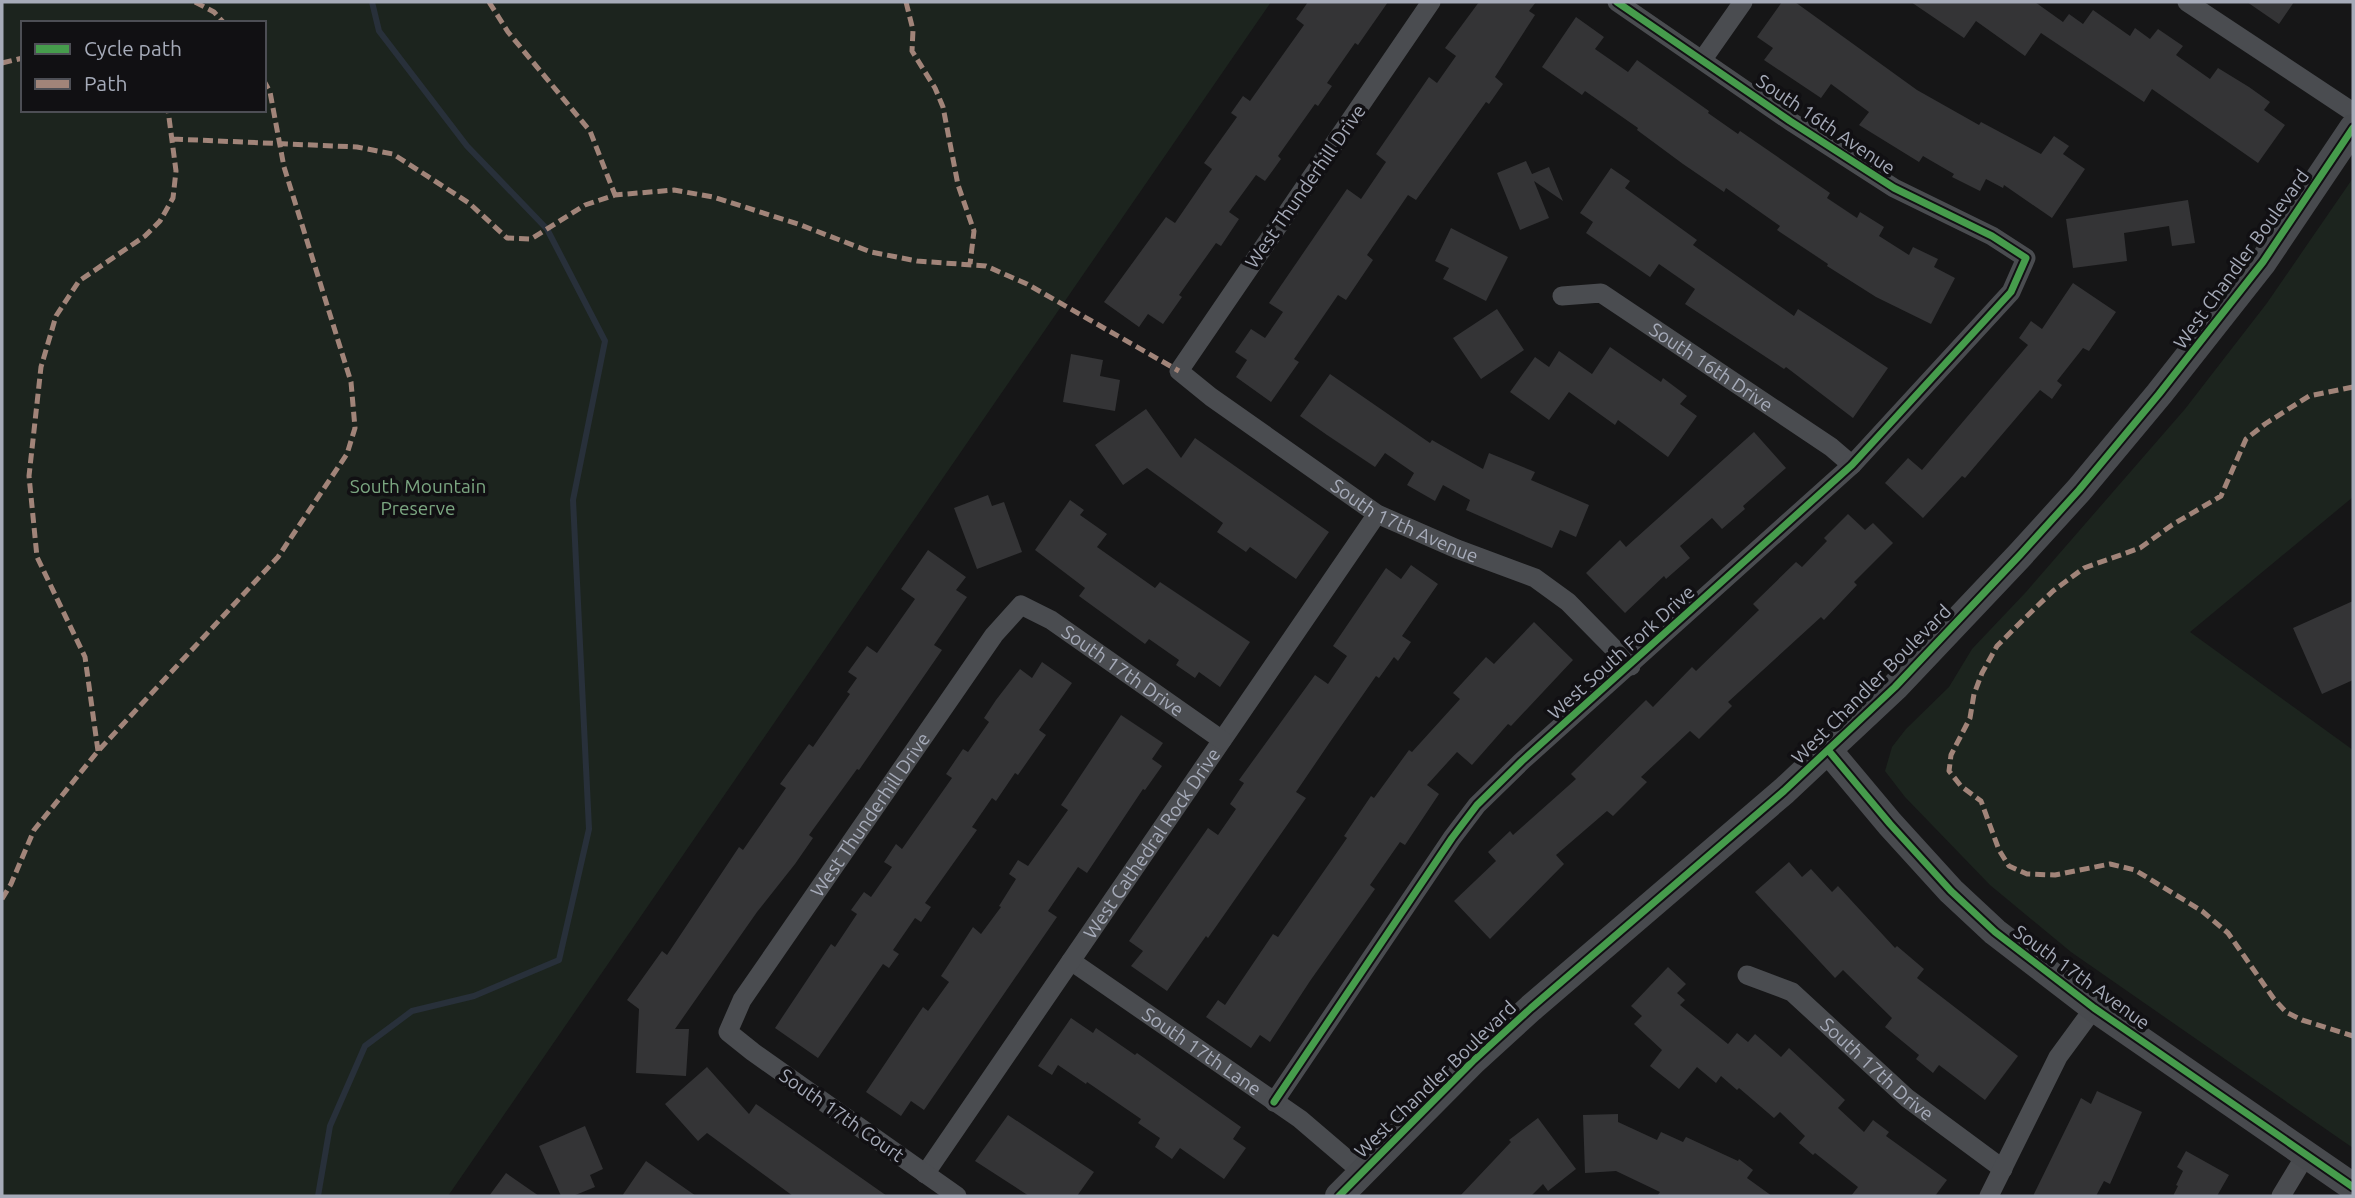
<svg xmlns="http://www.w3.org/2000/svg" width="2355" height="1198" font-family="Ubuntu,sans-serif">
<rect width="100%" height="100%" fill="#161617"/>
<path fill="#1c241e" fill-rule="evenodd" d="M2 2H1271L448 1196H2ZM23 23H264V110H23Z
M2353 178V497L2190 632 2353 750V1148L2071 952 1990 885 1905 797 1885 771 1892 747 1906 729 1949 687 1972 649 2026 592 2185 409 2267 303Z"/>
<g fill="none" stroke-linecap="round" stroke-linejoin="round">
<path stroke="#28303a" stroke-width="6" d="M318 1196 330 1126 365 1046 412 1011 474 996 559 960 589 829 573 500 605 341 547 229 467 146 379 31 372 2"/>
</g>
<path fill="#343436" d="M1308 2H1388L1358 45 1355 43 1327 83 1332 86 1318 106 1315 104 1278 156 1281 159 1265 181 1256 175 1229 212 1239 219 1221 246 1216 243 1179 295 1182 297 1163 324 1148 314 1139 327 1104 302 1166 217 1175 223 1212 169 1204 163 1237 117 1231 113 1243 96 1250 101 1304 25 1296 19Z
M1479 2H1536L1529 11 1535 15 1495 77 1503 84 1489 104 1486 102 1416 200 1408 195 1367 255 1373 260 1346 300 1338 295 1294 359 1299 362 1271 402 1236 377 1247 360 1235 352 1251 329 1265 338 1283 312 1269 303 1347 189 1361 199 1386 162 1376 154 1429 77 1437 83 1456 56 1445 48Z
M1782 2H1795L1917 90 1979 125 1981 122 2041 154 2054 136 2069 146 2063 154 2085 169 2052 218 2004 185 2003 188 1986 179 1980 191 1952 177 1954 174 1923 156 1919 162 1859 125 1869 112 1831 84 1821 98 1764 60 1773 48 1757 37Z
M1911 2H2035L2063 22 2069 14 2083 24 2093 10 2130 36 2135 28 2150 39 2158 29 2183 46 2176 55 2210 79 2218 68 2249 87 2270 102 2264 110 2285 125 2258 163 2152 89 2144 102 2041 33 2025 56 1976 21 1964 38Z
M2247 2H2294L2279 24Z
M1576 17 1604 37 1595 49 1628 72 1637 60 1709 111 1708 113 1738 134 1740 131 1830 193 1827 198 1857 218 1860 212 1884 227 1879 236 1909 255 1913 247 1938 259 1934 267 1955 278 1931 324 1876 297 1827 266 1828 264 1777 230 1780 226 1726 188 1724 192 1683 164 1637 130 1638 128 1585 91 1582 95 1542 67Z
M1526 161 1532 174 1549 167 1563 201 1534 181 1549 218 1520 230 1497 173Z
M1611 168 1630 181 1625 188 1697 240 1693 245 1794 316 1798 309 1888 368 1853 418 1786 367 1784 369 1685 304 1695 289 1659 264 1650 277 1586 233 1593 222 1580 213Z
M2188 200 2195 243 2172 246 2169 226 2124 233 2127 261 2073 268 2066 219Z
M1451 228 1508 257 1486 301 1443 279 1449 268 1435 261Z
M2073 283 2116 312 2089 351 2083 348 2057 381 2062 385 2052 399 2040 390 1965 478 1962 476 1923 518 1885 483 1908 458 1922 470 2028 345 2019 338 2031 321 2042 329Z
M1497 309 1524 350 1481 379 1453 338Z
M1610 347 1661 382 1663 378 1687 396 1680 404 1697 416 1668 457 1618 420 1615 425 1569 392 1549 420 1510 392 1535 357 1549 367 1559 351 1592 374Z
M1071 354 1103 360 1100 376 1120 380 1115 411 1063 402Z
M1330 374 1430 443 1432 440 1483 469 1489 453 1535 472 1531 480 1589 505 1576 537 1560 530 1552 548 1466 510 1470 500 1443 485 1435 501 1407 485 1414 473 1385 453 1375 467 1327 435 1300 416Z
M1146 409 1181 458 1195 438 1329 532 1296 579 1250 547 1246 552 1217 532 1223 523 1147 468 1123 485 1095 445Z
M1754 432 1786 468 1743 506 1745 509 1722 529 1712 518 1680 546 1690 558 1666 579 1664 576 1625 613 1586 573 1620 540 1626 547Z
M988 495 992 506 1004 502 1022 552 977 569 954 508Z
M1070 500 1084 510 1080 515 1107 534 1097 547 1155 588 1160 582 1250 642 1220 687 1199 672 1195 678 1176 665 1179 660 1149 639 1145 644 1079 596 1085 588 1035 550Z
M1848 514 1865 530 1873 523 1893 543 1854 582 1857 585 1824 620 1821 617 1728 702 1732 706 1699 739 1690 731 1641 777 1647 782 1613 816 1607 811 1556 855 1564 864 1490 939 1454 901 1496 861 1488 852 1510 831 1513 835 1576 779 1571 774 1646 700 1653 707 1692 667 1696 671 1759 610 1753 604 1796 562 1802 567 1827 541 1824 538Z
M928 550 966 577 956 590 967 597 934 645 942 650 859 770 857 769 809 835 813 838 795 864 757 912 675 1029H689L686 1076 636 1073 639 1009 627 1000 662 951 667 955 739 847 743 850 786 788 780 784 809 744 813 747 850 694 847 692 857 678 848 672 867 646 877 653 915 599 901 589Z
M1411 565 1438 584 1402 636 1411 642 1398 661 1394 657 1379 678 1376 676 1330 742 1296 792 1306 798 1208 938 1206 936 1167 991 1131 966 1143 951 1129 941 1208 828 1218 835 1236 809 1230 804 1244 783 1239 780 1315 675 1328 684 1347 656 1333 646 1386 568 1401 579Z
M2353 601V680L2322 694 2293 628Z
M1534 622 1573 660 1511 726 1508 724 1472 765 1457 752 1427 785 1439 794 1405 845 1400 842 1370 885 1375 889 1310 981 1270 1042 1260 1035 1251 1048 1206 1017 1218 1000 1225 1005 1273 934 1278 937 1347 838 1344 836 1371 796 1374 798 1409 750 1412 752 1460 699 1453 693 1486 657 1494 664Z
M1042 662 1072 683 1039 730 1046 735 1018 775 1015 773 996 801 992 798 972 827 977 830 925 903 931 907 921 922 915 918 893 950 899 954 889 968 883 964 818 1058 775 1028 831 944 835 947 857 914 851 910 864 892 871 897 892 867 884 862 896 844 902 849 952 778 946 774 963 749 968 752 989 722 984 718 996 700 1020 669 1032 678Z
M1121 715 1163 743 1152 759 1162 766 1145 790 1143 789 1087 873 1078 867 1048 911 1057 917 924 1110 911 1101 901 1116 866 1092 923 1007 928 1011 949 982 941 976 973 927 981 934 1001 907 999 906 1016 879 1009 874 1018 860 1028 866 1068 810 1061 805Z
M1789 862 1802 877 1811 869 1832 892 1838 886 1895 948 1897 946 1924 969 1917 978 2018 1056 1985 1100 1939 1065 1933 1073 1916 1059 1919 1055 1885 1027 1892 1018 1843 970 1835 978 1755 892Z
M1668 967 1686 984 1677 993 1685 1000 1680 1005 1728 1044 1737 1033 1748 1042 1755 1034 1781 1057 1789 1048 1845 1100 1838 1108 1864 1132 1873 1120 1889 1132 1886 1136 1947 1180 1935 1196H1851L1858 1187 1815 1153 1813 1155 1799 1143 1805 1136 1780 1112 1774 1118 1739 1088 1737 1090 1721 1076 1716 1083 1697 1067 1679 1089 1650 1066 1662 1050 1634 1024 1642 1016 1631 1006Z
M1071 1018 1093 1033 1096 1028 1135 1055 1137 1053 1241 1127 1233 1139 1246 1148 1224 1179 1180 1148 1172 1159 1155 1147 1160 1138 1138 1123 1141 1119 1087 1082 1086 1084 1058 1065 1052 1075 1038 1066Z
M707 1067 749 1114 756 1104 887 1196H793L707 1133 698 1141 665 1104Z
M2097 1091 2142 1112 2110 1184 2104 1181 2096 1196H2033L2081 1098 2091 1104Z
M1618 1114V1122L1657 1140 1661 1132 1683 1142 1686 1137 1738 1161 1739 1159 1753 1170 1747 1178 1772 1196H1657L1660 1192 1616 1171 1585 1173 1583 1115Z
M1008 1115 1094 1172 1077 1196H1029L975 1161Z
M1538 1118 1576 1169 1548 1191 1543 1184 1531 1196H1460L1511 1142 1509 1140Z
M585 1126 603 1169 590 1175 595 1187 573 1196H561L539 1146Z
M2186 1151 2229 1175 2217 1196H2173L2178 1186 2176 1185 2183 1171 2177 1167Z
M646 1161 696 1196H622Z
M506 1173 539 1196H489Z"/>
<g fill="none" stroke-linecap="round" stroke-linejoin="round">
<g stroke="#4a4c50" stroke-width="19">
<path id="s1" d="M1431 2 1179 371 1211 397 1377 514 1457 549 1535 578 1568 602 1631 666"/>
<path d="M2187 2 2353 112"/>
<path d="M1703 59 1743 2"/>
<path id="s2" d="M1562 296 1601 293 1831 447 1852 465"/>
<path id="s3" d="M1071 961 1300 1119 1362 1172"/>
<path id="s4" d="M1747 975 1792 992 1907 1098 2003 1169"/>
<path d="M1274 1102 1452 838 1477 805 1522 761 1852 465 2011 292 2026 258 1992 236 1894 188 1790 121 1617 2"/>
<path id="s5" d="M925 1174 1377 514"/>
<path id="s6" d="M957 1196 753 1052 728 1032 742 1000 994 635 1021 605 1051 620 1222 740"/>
<path d="M1989 1196 2058 1057 2094 1008"/>
<path d="M2281 1196 2307 1153"/>
</g>
<path stroke="#484a4e" stroke-width="28" d="M1828 750 1890 824 1951 891 1995 932 2094 1008 2353 1187
M1339 1196 1473 1061 1531 1008 1784 791 1895 687 2020 555 2079 490 2159 394 2263 262 2353 128"/>
<path stroke="#a18479" stroke-width="5" stroke-dasharray="10 5" stroke-linecap="butt" d="M195 2 214 12 224 23
M489 2 508 32 590 131 615 195
M906 2 913 30 912 51 935 88 943 107 958 185 974 231 970 264
M2 63 23 58
M173 139 357 147 393 154 469 203 507 238 531 239 585 205 615 195 674 190 713 197 798 224 871 252 917 261 986 266 1027 284 1179 371
M2353 387 2309 396 2265 424 2246 439 2221 496 2172 525 2140 548 2084 568 2053 591 2025 618 1997 646 1982 673 1974 694 1970 718 1951 755 1949 771 1961 786 1981 801 1999 850 2009 866 2027 874 2055 875 2110 864 2135 870 2202 911 2228 933 2274 999 2286 1012 2302 1020 2353 1036
M98 751 85 657 37 557 29 476 41 367 56 316 79 281 145 236 160 221 173 198 176 171 168 110
M2 899 11 884 34 830 98 751 278 557 347 454 355 428 351 382 284 167 270 92 264 81"/>
<g stroke="#111013" stroke-width="11">
<path id="cycleway" d="M1828 750 1890 824 1951 891 1995 932 2094 1008 2353 1187
M1274 1102 1452 838 1477 805 1522 761 1852 465 2011 292 2026 258 1992 236 1894 188 1790 121 1617 2
M1339 1196 1473 1061 1531 1008 1784 791 1895 687 2020 555 2079 490 2159 394 2263 262 2353 128"/>
</g>
<use href="#cycleway" stroke="#469c4c" stroke-width="7"/>
</g>
<g text-anchor="middle" dominant-baseline="central" stroke-width="7" stroke-linejoin="round" paint-order="stroke">
<g font-size="19" fill="#a6abb9" stroke="#111013">
<text transform="translate(1826 124) rotate(34)">South 16th Avenue</text>
<text transform="translate(1305 186) rotate(-55)">West Thunderhill Drive</text>
<text transform="translate(2241 259) rotate(-54)">West Chandler Boulevard</text>
<text stroke="none"><textPath href="#s2" startOffset="172">South 16th Drive</textPath></text>
<text stroke="none"><textPath href="#s1" startOffset="719">South 17th Avenue</textPath></text>
<text transform="translate(1621 652) rotate(-42)">West South Fork Drive</text>
<text stroke="none"><textPath href="#s6" startOffset="922">South 17th Drive</textPath></text>
<text transform="translate(1871 684) rotate(-45)">West Chandler Boulevard</text>
<text stroke="none"><textPath href="#s6" startOffset="542">West Thunderhill Drive</textPath></text>
<text stroke="none"><textPath href="#s5" startOffset="401">West Cathedral Rock Drive</textPath></text>
<text transform="translate(2082 977) rotate(36)">South 17th Avenue</text>
<text stroke="none"><textPath href="#s3" startOffset="159">South 17th Lane</textPath></text>
<text stroke="none"><textPath href="#s4" startOffset="163">South 17th Drive</textPath></text>
<text transform="translate(1435 1079) rotate(-44)">West Chandler Boulevard</text>
<text transform="translate(842 1115) rotate(35)">South 17th Court</text>
</g>
<g font-size="19" fill="#7ba681" stroke="#111013">
<text x="418" y="486">South Mountain<tspan x="418" dy="22">Preserve</tspan></text>
</g>
</g>
<rect width="2355" height="1198" fill="none" stroke="#a6abb9" stroke-width="7"/>
<rect x="21" y="21" width="245" height="91" fill="#111013" stroke="#4d4e55" stroke-width="2"/>
<rect x="35" y="44" width="35" height="10" fill="#469c4c" stroke="#4d4e55" stroke-width="2"/>
<text x="84" y="56" font-size="21" fill="#a6abb9">Cycle path</text>
<rect x="35" y="79" width="35" height="10" fill="#a18479" stroke="#4d4e55" stroke-width="2"/>
<text x="84" y="91" font-size="21" fill="#a6abb9">Path</text>
</svg>
